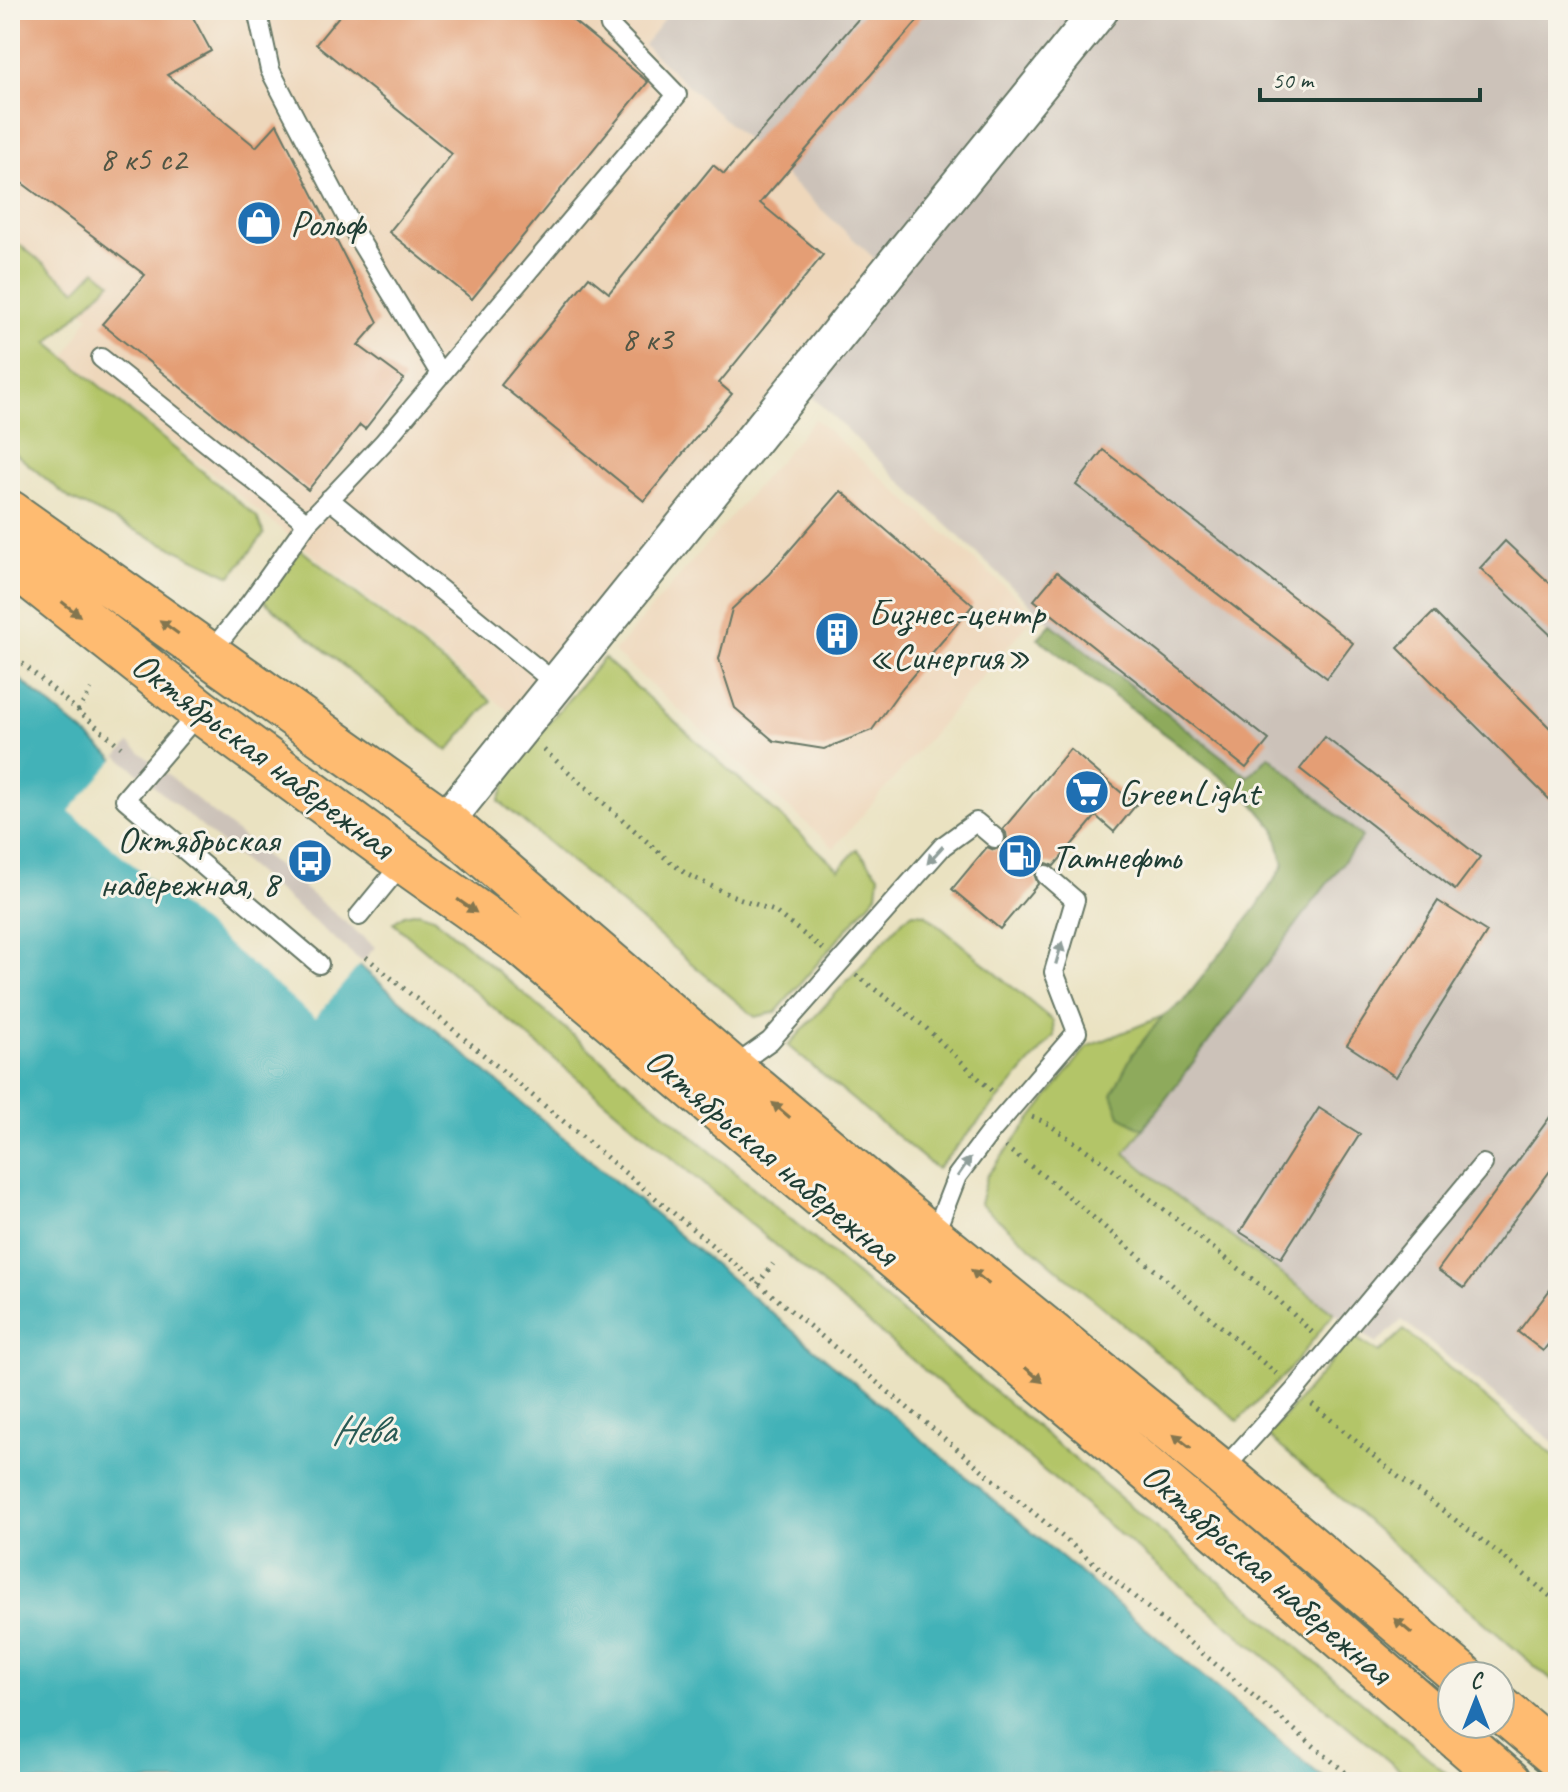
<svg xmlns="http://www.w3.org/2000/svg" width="1568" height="1792" font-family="Caveat,sans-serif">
<rect width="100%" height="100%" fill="#f7f3e8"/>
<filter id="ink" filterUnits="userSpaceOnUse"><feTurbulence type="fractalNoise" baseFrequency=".0125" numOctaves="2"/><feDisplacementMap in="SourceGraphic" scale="16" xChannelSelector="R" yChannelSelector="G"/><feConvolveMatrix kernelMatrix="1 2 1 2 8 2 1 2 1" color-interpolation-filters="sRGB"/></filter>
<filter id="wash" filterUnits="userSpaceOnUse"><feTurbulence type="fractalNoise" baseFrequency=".006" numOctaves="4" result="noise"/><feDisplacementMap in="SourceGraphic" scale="32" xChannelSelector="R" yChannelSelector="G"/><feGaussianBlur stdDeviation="1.8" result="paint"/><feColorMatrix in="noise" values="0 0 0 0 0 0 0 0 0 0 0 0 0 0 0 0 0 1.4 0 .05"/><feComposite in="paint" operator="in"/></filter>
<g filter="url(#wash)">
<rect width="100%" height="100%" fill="#eae2c1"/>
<path fill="#eed7bb" d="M10 10H671L644 45 876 260 516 717 66 357 89 316 10 251Z
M815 419 1036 614 834 848 614 652Z"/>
<path fill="#ccc2b9" d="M671 10H1558V1446L1402 1320 1376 1344 1356 1327 1334 1313 1170 1191 1125 1153 1362 837 1268 757 1248 777 1051 624 787 373 876 260 644 45Z
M129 743 375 947 315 1018 69 811Z"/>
<path fill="#b3c568" stroke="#69814e" stroke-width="2" d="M10 237 76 290 95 270 111 282 48 343 257 517 264 534 231 576 70 499 10 449Z
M300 549 491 701 448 751 264 601Z
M1051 624 1248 777 1269 756 1362 837 1125 1153 1170 1191 1334 1313 1289 1370 1238 1421 980 1204 987 1176 1087 1047 1163 1016 1182 1003 1257 907 1284 865 1275 829 1250 799 1038 638Z
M604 658 839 869 857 849 879 875 877 894 776 1012 755 1017 499 801 514 763Z
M418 912 433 917 1457 1782H1414L393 923 404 915Z
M913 913 925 914 1053 1021 1054 1036 937 1169 788 1046 904 919Z
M1404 1330 1558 1459V1686L1268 1436 1353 1336 1379 1353Z"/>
<path fill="#8eaa5c" stroke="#567448" stroke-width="2" d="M1051 624 1248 777 1269 756 1362 837 1143 1129 1120 1116 1112 1094 1133 1053 1163 1016 1182 1003 1257 907 1284 865 1275 829 1250 799 1038 638Z"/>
<path fill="#42b2b8" stroke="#307876" stroke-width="2" d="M10 671 1328 1782H10Z"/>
<path fill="#eae2c1" d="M118 756 362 962 315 1018 69 811Z"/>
<g id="blocks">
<path fill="#e49e74" d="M10 10H189L211 51 167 75 256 147 277 124 378 322 358 345 404 379 365 429 360 425 308 490 102 324 145 275 10 174Z
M344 10H560L648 82 472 299 389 232 452 154 316 44Z
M866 10H927L760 203 823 255 719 383 732 394 644 501 501 385 589 277 609 293 713 165 724 174Z
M1103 450 1353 643 1327 678 1076 485Z
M841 491 973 605 902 688 872 730 824 749 774 741 735 708 719 659 732 609 769 574Z
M1505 541 1558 591V642L1480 568Z
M1057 572 1269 740 1246 768 1034 600Z
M1434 612 1558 736V808L1398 648Z
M1325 737 1480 857 1455 890 1300 769Z
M1070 749 1136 805 1114 832 1096 816 1054 866 1047 863 1038 867 1034 874 1038 884 1000 929 952 889 987 847 994 850 1004 846 1007 839 1006 833 1003 829Z
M1438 901 1487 932 1396 1077 1347 1045Z
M1558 1106V1160L1464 1288 1438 1270Z
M1319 1108 1360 1134 1281 1258 1240 1232Z
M1558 1279V1331L1543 1351 1518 1332Z"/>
</g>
</g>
<g filter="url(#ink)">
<use href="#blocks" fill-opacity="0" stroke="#667765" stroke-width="2"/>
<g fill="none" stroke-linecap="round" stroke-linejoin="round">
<g stroke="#667765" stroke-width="22">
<path id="lane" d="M257 10 270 70 358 238 441 375
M101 358 307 523
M329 499 555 683
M208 655 250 603 307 523 383 443 677 95 610 26 607 10
M200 711 125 799 319 964
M359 916 404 861
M732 1068 770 1041 943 846 976 822 995 838
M933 1238 957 1176 988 1135 1077 1032 1054 972 1075 900 1046 875
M1221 1472 1295 1390 1483 1164"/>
</g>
<g stroke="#667765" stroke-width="40">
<path id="street" d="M445 822C662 550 882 281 1100 10"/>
</g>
<g stroke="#667765" stroke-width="48">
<path id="primary" d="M10 513 445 822 732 1069 933 1238 1221 1472 1462 1676
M10 561 200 711 404 861 523 945 1192 1507 1509 1782
M1500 1708 1558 1757"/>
</g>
<path stroke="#667765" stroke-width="5" stroke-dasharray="2 6" stroke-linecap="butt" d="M10 653 121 747
M78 711 91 690
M544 750 670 862 688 875 728 894 774 911 823 949
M366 957 1357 1782
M856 975 925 1027 994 1093
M1032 1117 1045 1122 1098 1158 1274 1296 1315 1335
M1005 1147 1053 1183 1279 1376
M758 1284 773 1264
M1312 1404 1396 1475 1500 1554 1558 1603"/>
<use href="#lane" stroke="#fff" stroke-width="18"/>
<use href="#street" stroke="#fff" stroke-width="36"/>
<use href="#primary" stroke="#febb71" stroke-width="44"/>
</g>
<defs><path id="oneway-solid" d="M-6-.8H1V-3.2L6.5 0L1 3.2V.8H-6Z" transform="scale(2)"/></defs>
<g fill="#83764f">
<use href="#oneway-solid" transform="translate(71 609) rotate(38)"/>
<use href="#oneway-solid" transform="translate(169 627) rotate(-144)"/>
<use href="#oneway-solid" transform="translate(467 906) rotate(35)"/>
<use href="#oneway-solid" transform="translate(781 1110) rotate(-140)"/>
<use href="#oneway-solid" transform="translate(980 1277) rotate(-141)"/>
<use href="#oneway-solid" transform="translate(1034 1375) rotate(40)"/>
<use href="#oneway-solid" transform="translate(1182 1441) rotate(-141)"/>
<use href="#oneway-solid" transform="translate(1403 1626) rotate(-140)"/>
</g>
<g fill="#8f9e9a">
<use href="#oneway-solid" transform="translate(935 855) rotate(132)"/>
<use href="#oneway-solid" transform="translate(1059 953) rotate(-74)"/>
<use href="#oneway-solid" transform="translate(964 1167) rotate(-55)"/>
</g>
</g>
<defs>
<g id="shop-disc" transform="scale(2.3)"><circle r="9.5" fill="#1f6fb2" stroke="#f7f3e8"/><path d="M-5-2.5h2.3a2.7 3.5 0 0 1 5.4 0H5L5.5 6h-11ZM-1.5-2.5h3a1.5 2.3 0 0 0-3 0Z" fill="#fff"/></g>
<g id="building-disc" transform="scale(2.3)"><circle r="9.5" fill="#1f6fb2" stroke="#f7f3e8"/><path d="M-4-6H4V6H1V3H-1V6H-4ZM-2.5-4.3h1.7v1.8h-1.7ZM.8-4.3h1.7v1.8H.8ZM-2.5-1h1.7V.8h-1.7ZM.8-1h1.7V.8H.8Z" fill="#fff"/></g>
<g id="supermarket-disc" transform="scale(2.3)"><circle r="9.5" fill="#1f6fb2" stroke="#f7f3e8"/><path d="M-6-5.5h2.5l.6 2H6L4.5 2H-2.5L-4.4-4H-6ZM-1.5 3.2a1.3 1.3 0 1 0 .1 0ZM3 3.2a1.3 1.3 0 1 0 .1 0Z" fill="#fff"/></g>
<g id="fuel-disc" transform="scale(2.3)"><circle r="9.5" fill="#1f6fb2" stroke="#f7f3e8"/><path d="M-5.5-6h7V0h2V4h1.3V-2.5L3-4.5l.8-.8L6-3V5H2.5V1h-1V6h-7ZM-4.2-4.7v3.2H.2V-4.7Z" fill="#fff"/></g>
<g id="bus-disc" transform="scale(2.3)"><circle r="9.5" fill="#1f6fb2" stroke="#f7f3e8"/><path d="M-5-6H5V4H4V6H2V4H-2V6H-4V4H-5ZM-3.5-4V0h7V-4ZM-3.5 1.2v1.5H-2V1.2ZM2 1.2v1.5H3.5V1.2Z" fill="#fff"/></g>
</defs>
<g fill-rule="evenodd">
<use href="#shop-disc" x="259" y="223"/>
<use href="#building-disc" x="837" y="634"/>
<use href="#supermarket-disc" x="1087" y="792"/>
<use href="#fuel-disc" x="1020" y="856"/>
<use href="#bus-disc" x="310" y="861"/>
</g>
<g text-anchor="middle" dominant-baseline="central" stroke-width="6" stroke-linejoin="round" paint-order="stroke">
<g font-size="34" fill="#505544">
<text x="143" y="158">8 к5 с2</text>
<text x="647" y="338">8 к3</text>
</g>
<g font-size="38" fill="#1f3d34" stroke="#f7f3e8" text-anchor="start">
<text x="290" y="223">Рольф</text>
<text x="868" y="612">Бизнес-центр<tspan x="868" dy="44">«Синергия»</tspan></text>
<text x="1118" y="792">GreenLight</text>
<text x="279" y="839" text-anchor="end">Октябрьская<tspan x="279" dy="44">набережная, 8</tspan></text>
<text x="1051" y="856">Татнефть</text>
</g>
<g font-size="38" fill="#1f3d34" stroke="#f7f3e8">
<text transform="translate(263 755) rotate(37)">Октябрьская набережная</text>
<text transform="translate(772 1156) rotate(40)">Октябрьская набережная</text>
<text transform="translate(1267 1573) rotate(41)">Октябрьская набережная</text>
</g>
<g font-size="40" font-style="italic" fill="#285a55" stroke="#f7f3e8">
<text x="363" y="1430">Нева</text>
</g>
</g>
<rect width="1568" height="1792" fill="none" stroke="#f7f3e8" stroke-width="40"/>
<g transform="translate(1476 1700)"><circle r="38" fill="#f7f3e8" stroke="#a1aaa0" stroke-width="2"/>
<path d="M0-6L14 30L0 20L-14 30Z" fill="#1f6fb2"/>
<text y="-12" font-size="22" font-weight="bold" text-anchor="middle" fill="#1f3d34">С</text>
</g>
<path d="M1260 88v12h220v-12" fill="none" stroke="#1f3d34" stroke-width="4"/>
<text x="1272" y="88" font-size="24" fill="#1f3d34" stroke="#f7f3e8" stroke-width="6" paint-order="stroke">50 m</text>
</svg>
